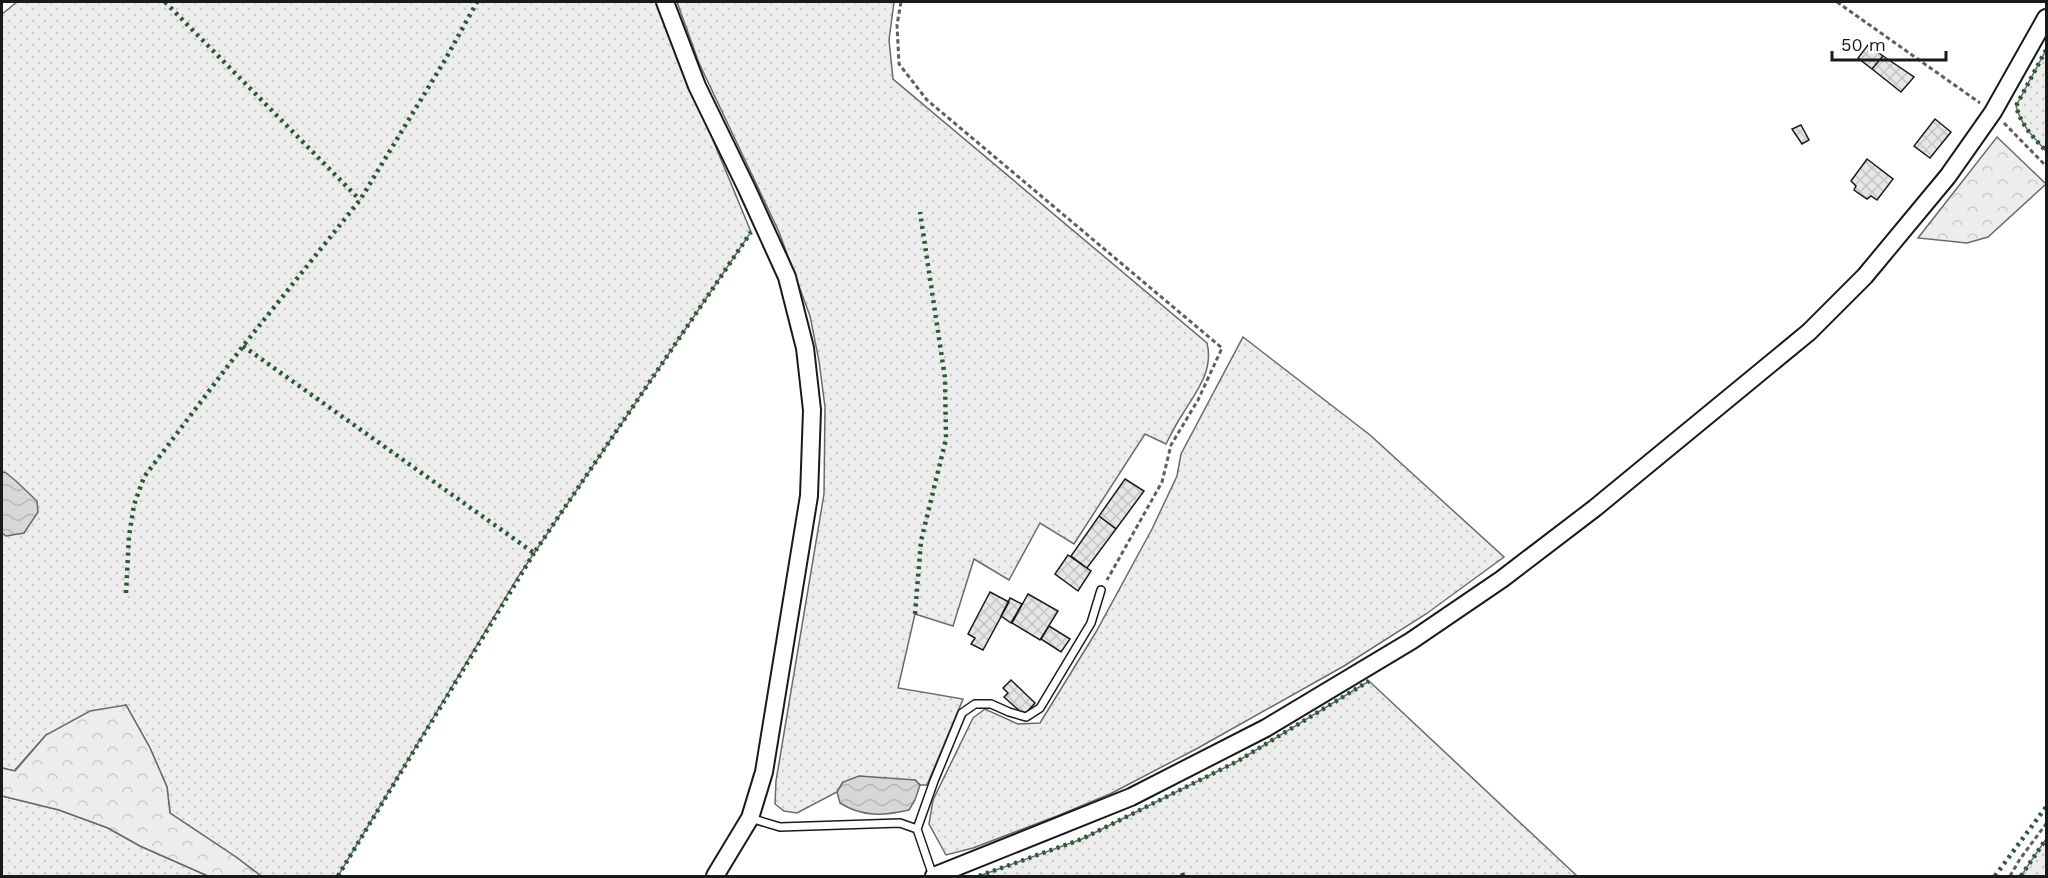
<svg xmlns="http://www.w3.org/2000/svg" width="2048" height="878" font-family="'Work Sans',sans-serif">
<defs>
<pattern id="grass-dots" width="8" height="8" patternUnits="userSpaceOnUse" patternTransform="scale(1.5)"><rect width="8" height="8" fill="#ededed"/><path d="M2 2h.1M6 6h.1" fill="none" stroke="#cbcbcb" stroke-width="1.8" stroke-linecap="round"/></pattern>
<pattern id="forest-crowns" width="20" height="18" patternUnits="userSpaceOnUse" patternTransform="scale(1.5)"><rect width="20" height="18" fill="#ededed"/><path d="M2 6a3 3 0 1 1 6 0M12 15a3 3 0 1 1 6 0" fill="none" stroke="#cbcbcb"/></pattern>
<pattern id="water-waves" width="16" height="10" patternUnits="userSpaceOnUse" patternTransform="scale(1.5)"><rect width="16" height="10" fill="#d7d7d7"/><path d="M0 5q4-4 8 0t8 0" fill="none" stroke="#b8b8b8"/></pattern>
<pattern id="building-cross-hatch" width="8" height="8" patternUnits="userSpaceOnUse" patternTransform="scale(1.5)"><rect width="8" height="8" fill="#e6e6e6"/><path d="M0 0l8 8M0 8l8-8" fill="none" stroke="#c5c5c5"/></pattern>
</defs>
<rect width="100%" height="100%" fill="#fff"/>
<path fill="url(#grass-dots)" stroke="#6a6a6a" stroke-width="1.5" d="M17 2H656L751 232 518 577 338 876H261L236 857 170 813 167 787 150 748 126 705 46 735 14 771 2 768V14Z
M677 2H894L889 40 893 79 1207 343C1214 371 1196 392 1182 415 1176 424 1171 434 1166 444L1145 434 1074 544 1040 523 1009 580 974 559 953 626 915 614 898 688 963 699 927 785H920L915 780 843 782 837 792 797 813 784 811 775 804 776 781 824 494 825 407 819 361 810 316 779 232 699 63Z
M2046 50V151C2033 137 2021 125 2016 106Z
M1243 337 1370 435 1504 557 1426 614 1344 666 1198 748 1110 794 1057 816 973 848 946 855 929 824 933 800 973 718 985 709 1018 724 1040 723 1096 632 1152 529 1177 476 1181 454Z
M1369 681 1577 876H979L1082 839 1238 761Z
M2 796 59 810 108 828 140 846 208 876H2Z
M2046 839V876H2021Z"/>
<path fill="url(#forest-crowns)" stroke="#6a6a6a" stroke-width="1.5" d="M1997 137 2046 184 1988 237 1967 243 1918 238Z
M126 705 150 748 167 787 170 813 236 857 261 876H208L140 846 108 828 59 810 2 796V768L15 771 46 735 90 711Z"/>
<path fill="url(#water-waves)" stroke="#6a6a6a" stroke-width="1.5" d="M5 472 16 481 37 501 38 512 24 533 6 536 2 533V473Z
M859 776 915 780 920 785 915 800 909 810C883 816 862 817 840 803L837 792 843 782Z"/>
<path fill="url(#building-cross-hatch)" stroke="#1a1a1a" stroke-width="1.5" d="M1868 45 1883 56 1872 69 1858 58Z
M1883 56 1914 77 1901 92 1872 69Z
M1935 119 1951 132 1930 158 1914 146Z
M1801 125 1809 140 1802 144 1792 129Z
M1867 159 1893 179 1877 200 1871 196 1867 199 1854 190 1856 186 1851 181Z
M1125 479 1144 491 1116 529 1099 516Z
M1099 516 1116 529 1087 568 1071 556Z
M1068 555 1091 571 1078 591 1055 574Z
M990 592 1009 602 983 650 971 644 975 638 968 634Z
M1028 594 1058 611 1040 640 1012 623Z
M1010 598 1022 604 1011 623 1001 616Z
M1049 626 1070 639 1061 652 1041 639Z
M1011 680 1035 703 1024 715 1004 697 1008 693 1003 688Z"/>
<g fill="none" stroke-linecap="round" stroke-linejoin="round">
<g stroke="#1a1a1a" stroke-width="10">
<path id="service" d="M750 818 780 827 900 823 917 829 933 876
M917 829 934 781 962 713 975 704H991L1009 712 1026 717 1040 708 1091 623 1101 590"/>
</g>
<g stroke="#1a1a1a" stroke-width="20">
<path id="tertiary" d="M665 2 697 86 747 189 787 277 805 348 812 410 809 496 764 772 750 818 715 876
M934 876 1131 797 1266 728 1411 641 1502 579 1595 508 1809 332 1865 276 1948 176 1993 112 2046 18"/>
</g>
<path stroke="#5f5f5f" stroke-width="3" stroke-dasharray="4.5 3" stroke-linecap="butt" d="M901 2 897 25 899 64 927 100 1222 348 1198 400 1171 445 1162 482 1107 580
M1837 2 1980 103
M2004 123 2046 166
M2010 876 2020 859 2046 824"/>
<use href="#service" stroke="#fff" stroke-width="7"/>
<use href="#tertiary" stroke="#fff" stroke-width="16"/>
<path stroke="#2b5a34" stroke-width="4.5" stroke-dasharray="3 4.5" stroke-linecap="butt" d="M165 2 360 200
M2046 50 2016 106C2021 125 2033 137 2046 151
M243 346 534 553 751 232
M126 593 129 536 134 505 144 477 243 346 360 200 445 60 477 2
M915 614 921 541 946 439 945 378 920 212
M1182 873 1183 876
M338 876 534 553
M979 876 1082 839 1238 761 1369 681
M1995 876 2046 807
M2021 876 2046 839"/>
</g>
<rect width="2048" height="878" fill="none" stroke="#1a1a1a" stroke-width="6"/>
<path d="M1832 51v9h114v-9" fill="none" stroke="#1a1a1a" stroke-width="3"/>
<text x="1841" y="51" font-size="18" fill="#1a1a1a" stroke="#ffffff" stroke-width="4.5" paint-order="stroke">50 m</text>
</svg>
